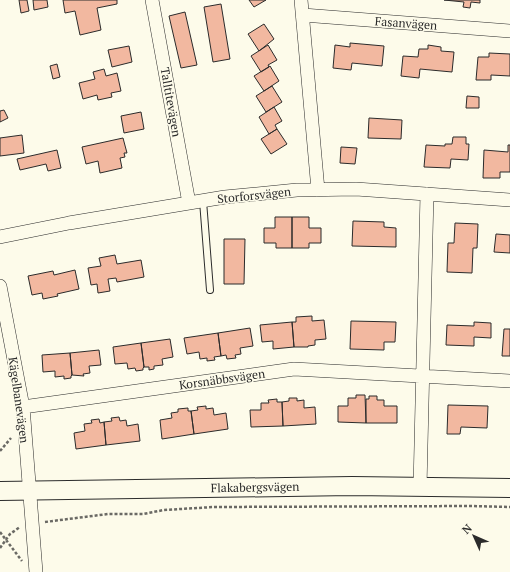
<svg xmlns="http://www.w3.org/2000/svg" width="510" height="572" font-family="'PT Serif',serif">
<rect width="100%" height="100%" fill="#fdfbea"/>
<path fill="#f2b8a0" stroke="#2b2b2b" d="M19 0H27L29 11 21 13Z
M33 0H47L48 7 34 10Z
M63 0H117V4L97 8 101 30 80 35 75 11 65 13Z
M249 0H266L254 7Z
M444 0H480V3L471 2 470 8 463 7 464 2Z
M221 4 230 59 213 62 204 7Z
M185 12 197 65 181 68 169 16Z
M264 24 274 39 259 51 248 34Z
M350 43 384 46 382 66 352 63 351 70 333 68 335 45 350 47Z
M268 45 277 60 268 65 269 67 261 72 251 56Z
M428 45 441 47V51L454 52 452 72 420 69 419 78 401 76 403 56 418 57 419 49H428Z
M129 46 132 62 112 67 108 50Z
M489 53 510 54V76L491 75V80H476L478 57H489Z
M57 64 60 77 53 79 50 66Z
M270 66 279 81 264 91 254 76Z
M104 69 106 76 117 73 121 91 111 93 112 97 98 100 97 95 83 99 79 83 95 79 93 72Z
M272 86 282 102 266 112 256 96Z
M467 96 479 97V108H466Z
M274 107 282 121 275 125 277 129 269 134 259 117Z
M4 110 8 118 0 122V111Z
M141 112 144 129 124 133 121 116Z
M369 118 402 120 401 139 368 138Z
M277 129 287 144 271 154 261 139Z
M22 135 24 153 0 156V138Z
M453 137H466V144H469L468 160 451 159 450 168 424 167 426 145 445 146V144H452Z
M123 138 127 153H124L125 157 120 158 122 168 100 173 98 161 86 164 82 147Z
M508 145H510V172H500V178H483L484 150 508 152Z
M341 147 357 148 355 164 340 163Z
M57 150 61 168 48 171 46 164 20 170 17 159Z
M275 217H292V248H276V243H264V228H275Z
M292 217H309V228H321V243H309V248H292Z
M353 221 384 222V227L396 228V247L352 246Z
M455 223 478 224 477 248H473L472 273 447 272 448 243H454Z
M496 234 510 235V253L494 252Z
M224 239H245L244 284H224Z
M115 255 117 264 141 260 144 277 117 282 116 278 108 279 110 291 98 293 97 284 91 285 88 268 101 266 99 258Z
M75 270 79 289 57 294 58 296 43 299 42 293 32 295 28 276 53 271 54 275Z
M312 316V321L324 320 326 339 315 340V345L308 346V347H294L292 322H296V317Z
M351 321 396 322 395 342H384V350L350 349Z
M292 322 294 347 273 349V341L262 342 260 325Z
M474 322 491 323V338L474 337V346L446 345 447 325 474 326Z
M250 328 253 346 240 348 241 354 235 355 236 358 227 359 226 355 221 356 218 333Z
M504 329H510V356H502Z
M218 333 221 356 214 357 215 360 207 361V358L200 359 199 352 187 354 184 338Z
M170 339 173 357 162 359 163 365 154 366V369L149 370V367H144L141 343Z
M141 343 144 367 143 368V370L136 371 135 368 128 369 127 363 115 364 113 347Z
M99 350 101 365 89 366 90 373 83 374 84 376 72 375 70 353Z
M70 353 72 375 71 376V378L64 379V376L55 377V371L43 372 42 355Z
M356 395H365L366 423 338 422V406H348V398H356Z
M369 396H377V400H384V406H397V423H366V399H369Z
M289 398H297V401L304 400V408L315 407 316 424 283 426 282 402 289 401Z
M277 399V402H282L283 426 251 427 250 410H261V403H269L268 400Z
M448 405 488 406 487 428 461 427 460 434H447Z
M206 406V409L213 408 214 415 226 413 228 429 194 434 191 411 198 410 197 407Z
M188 408V411H191L194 434 162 439 160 420 172 418 171 413 178 412V409Z
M119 417 120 421 126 420 127 426 138 424 140 441 106 445 104 422 112 421 111 418Z
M99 419 100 423 104 422 106 445 76 449 74 433 85 431 84 424 92 423 91 420Z"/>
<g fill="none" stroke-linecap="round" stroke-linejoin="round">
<g stroke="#2b2b2b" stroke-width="8">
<path id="lane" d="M203 201 210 290"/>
</g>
<g stroke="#2b2b2b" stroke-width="14">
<path id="street" d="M152 0 189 203
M301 0 318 190
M303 15 510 31
M0 237 69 223 225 197 297 190 356 189 510 200
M0 286 23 407 36 572
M23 407 294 369 510 381
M420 487C423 389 424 292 427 194"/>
</g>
<g stroke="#2b2b2b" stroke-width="20">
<path id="secondary" d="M0 491 352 486 510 488"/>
</g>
<path stroke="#6a6964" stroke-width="2.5" stroke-dasharray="3 2" stroke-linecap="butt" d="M0 451 11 438
M45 522 108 514H143L164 510 214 507 472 506 510 507
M0 532 22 561
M0 548 10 534 20 527"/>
<use href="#lane" stroke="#fdfbea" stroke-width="6"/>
<use href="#street" stroke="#fdfbea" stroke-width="13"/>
<use href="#secondary" stroke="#fdfbea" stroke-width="18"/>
</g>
<g text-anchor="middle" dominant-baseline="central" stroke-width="3" stroke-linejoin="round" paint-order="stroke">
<g font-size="12" fill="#2b2b2b" stroke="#fdfbea">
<text transform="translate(406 23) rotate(4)">Fasanvägen</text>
<text transform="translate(171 102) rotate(80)">Talltitevägen</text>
<text transform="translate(254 195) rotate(-6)">Storforsvägen</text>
<text transform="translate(222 379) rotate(-8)">Korsnäbbsvägen</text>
<text transform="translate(19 400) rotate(82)">Kägelbanevägen</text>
<text transform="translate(255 487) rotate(-1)">Flakabergsvägen</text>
</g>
</g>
<g transform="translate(474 536) rotate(315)" stroke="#fdfbea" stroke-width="3" paint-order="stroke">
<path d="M0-3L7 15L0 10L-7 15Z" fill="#2b2b2b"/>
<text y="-6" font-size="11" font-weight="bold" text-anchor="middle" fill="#2b2b2b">N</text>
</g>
</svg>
